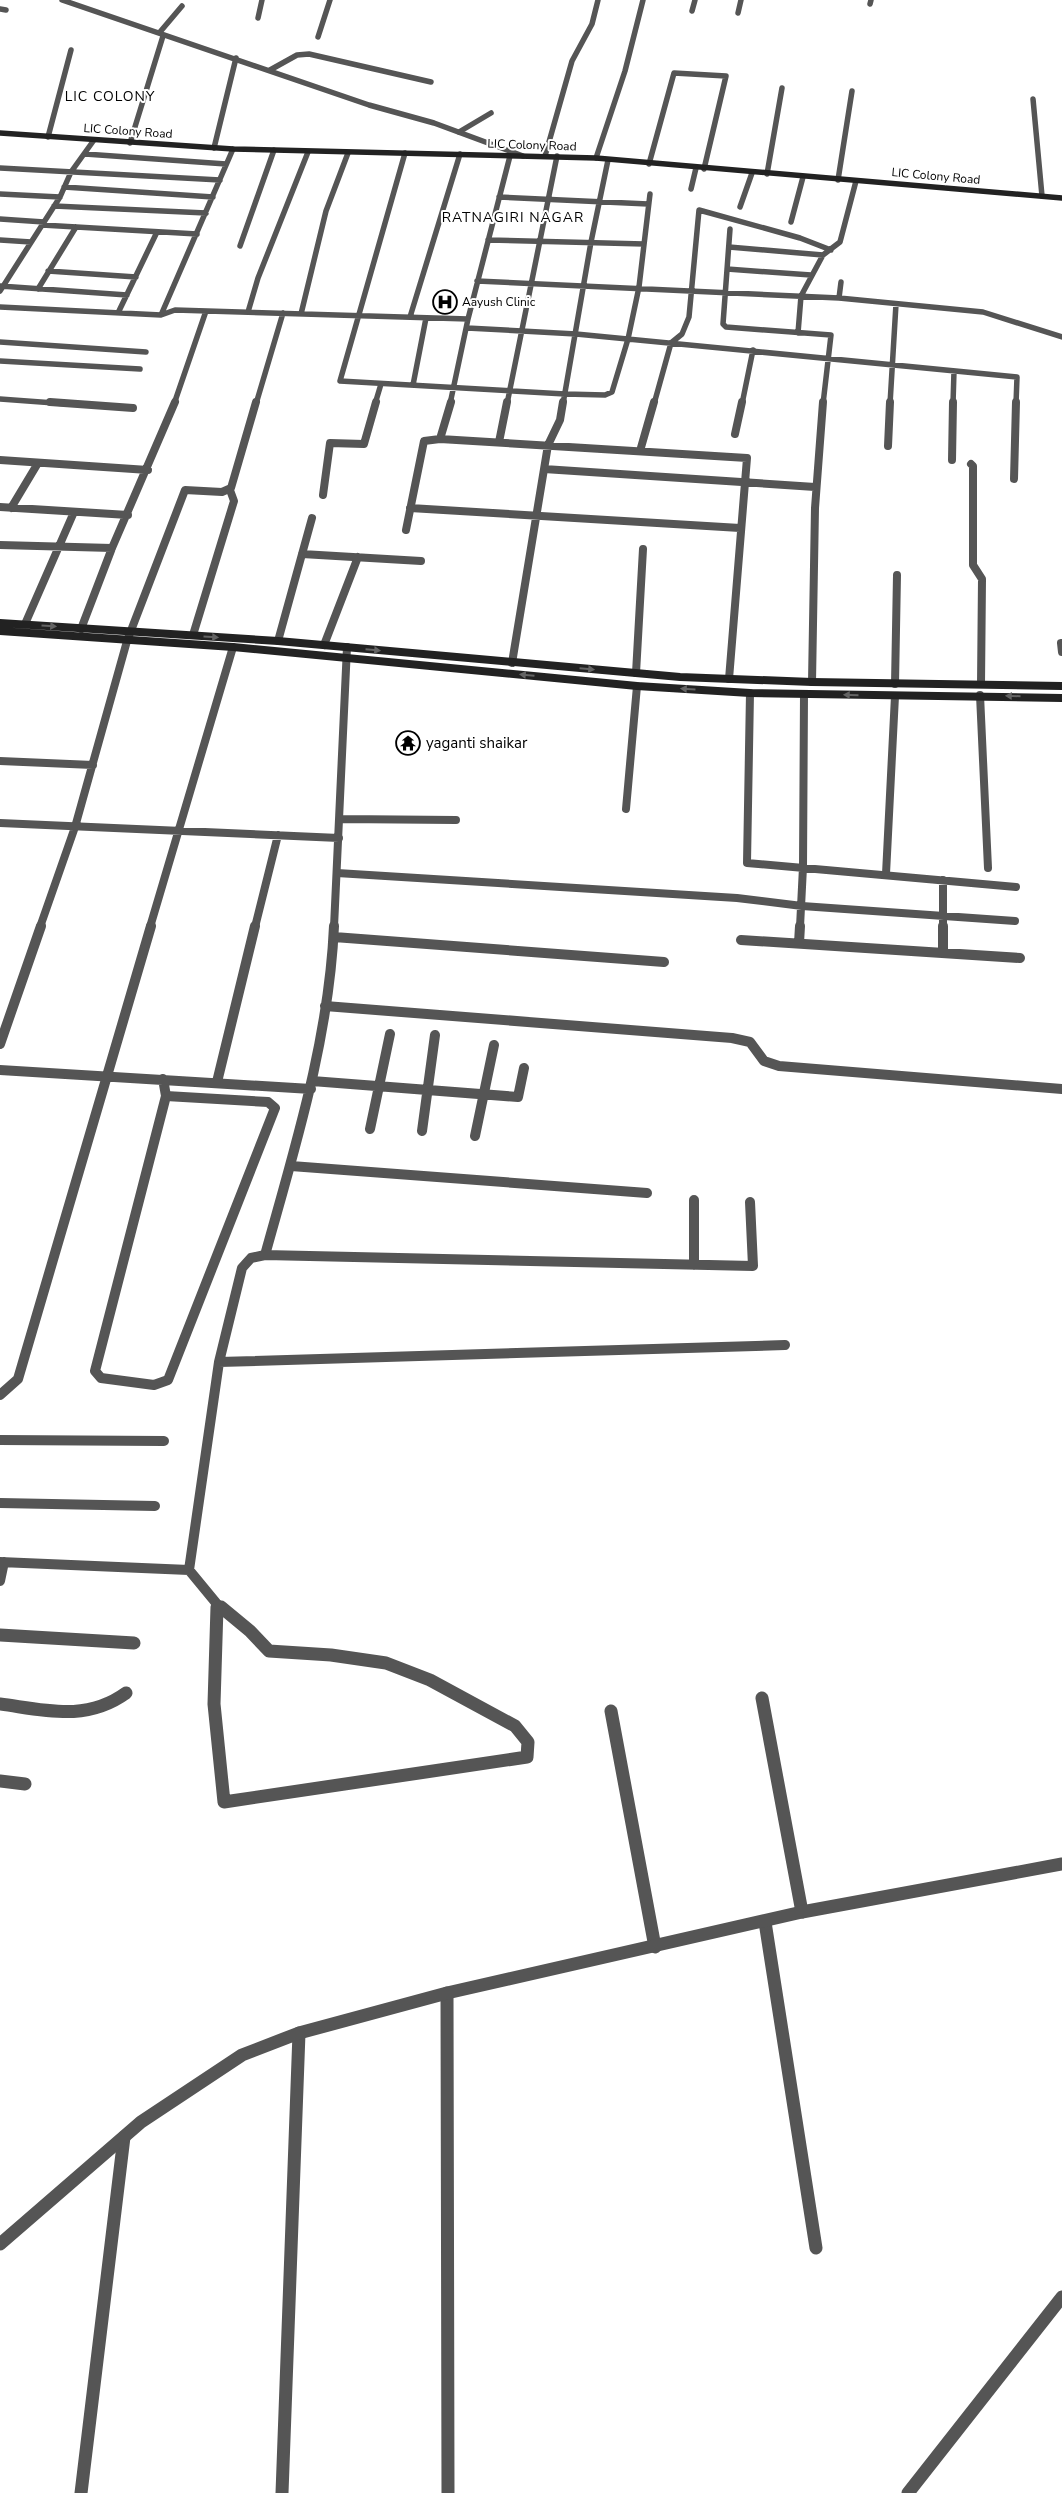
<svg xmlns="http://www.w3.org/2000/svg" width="1062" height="2493" font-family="'Nunito Sans',sans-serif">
<rect width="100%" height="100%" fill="#fff"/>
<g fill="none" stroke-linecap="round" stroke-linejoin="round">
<path stroke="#555" stroke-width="5.5" d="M870 4 871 0
M0 9 6 10
M692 11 695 0
M738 13 741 0
M258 18 262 0
M160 32 182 6
M318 37 330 0
M270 70 297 55 309 54 431 82
M1033 99 1042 196
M459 132 491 113
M48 137 71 50
M130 143 163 36
M214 148 236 58
M405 153 340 381 565 394 605 395 612 392 628 339 639 287 650 194
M85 154 226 164
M545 156 572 61 592 24 598 0
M649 164 674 73 726 76 704 169
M0 168 220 180
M767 174 782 88
M838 180 852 91
M64 187 213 197
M691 189 696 168
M0 194 60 197
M499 197 648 204
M54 206 206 213
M740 207 752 173
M0 219 44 222
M791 222 803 177
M42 225 197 234
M730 229 723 324 726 327 831 335 823 404
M0 240 31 242
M488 240 644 244
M240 246 274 150
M729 247 823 255
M727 269 811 275
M48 271 136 277
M477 281 839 298 983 312 1062 337
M0 286 127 295
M38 289 76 227
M0 291 60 197 71 172 94 140
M839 298 841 282
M0 307 161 315 175 310 468 319
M248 312 258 278 308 152
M118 313 157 232
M301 314 326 211 348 153
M161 315 233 149
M410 317 460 154
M467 328 576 334 1017 377 1016 404
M798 333 801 296 823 255 840 242 856 181
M0 342 146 352
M0 361 140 369
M413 385 426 318
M0 399 68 404
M174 404 206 311
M256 404 283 313
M375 404 381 384
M450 404 468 319 510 156
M507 404 557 156
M563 404 591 242 608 160
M654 404 671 343 682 334 689 317 699 210 800 238 831 250
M742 404 753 350
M890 404 896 304
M953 404 954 371"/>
<path stroke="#555" stroke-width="8" d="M50 402 133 408
M735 434 742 402
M440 439 451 402
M499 442 507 402
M888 446 890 402
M640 451 654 402
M0 460 148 470
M952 460 953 402
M971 464 973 466V565L982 579 981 684
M544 469 815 487
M1014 479 1016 402
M323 495 330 443 364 444 376 402
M0 507 128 515
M11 508 38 463
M410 508 740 528
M406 530 424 441 440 439 747 458 729 679
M0 545 112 548
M302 554 421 561
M25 624 74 512
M81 629 112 548 175 402
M193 635 234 501 230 490
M278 641 312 518
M1061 643 1062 652
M324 645 358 557
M512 663 548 445 560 420 563 402
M636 673 643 549
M812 682 815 508 823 402
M895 684 897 575
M750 693 747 863 1016 887
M980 695 988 868
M0 761 93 765
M626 809 637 686
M340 819 456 820
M0 823 339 838
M337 873 737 898 802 906 1015 921
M886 874 895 696
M943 880V927
M40 927 75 827 127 641 185 490 222 492 231 488 256 402
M150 927 233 647
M255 927 278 835
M334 927 347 647
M800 927 803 867 804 694"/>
<path stroke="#555" stroke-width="10" d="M943 926V953
M334 937 664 962
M741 940 1020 958
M799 943 800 926
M325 1006 732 1038 750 1042 764 1061 779 1066 1062 1089
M0 1044 41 926
M0 1070 311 1089
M163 1079 166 1096
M312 1081 518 1097 524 1068
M217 1082 255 926
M166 1096 268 1102 275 1108 168 1380 154 1385 101 1378 95 1371Z
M370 1129 390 1034
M422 1131 435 1035
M475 1136 494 1045
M291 1166 647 1193
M694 1200V1265
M265 1255 753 1266 750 1202
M219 1362 785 1345
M0 1395 18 1379 151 926
M0 1440 164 1441
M0 1503 155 1506
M0 1562 189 1570
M0 1581 4 1562
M217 1604 222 1608
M217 1604 189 1570 219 1362 242 1268 251 1258 265 1255C295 1147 329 1039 334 926
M217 1608V1604"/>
<path stroke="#555" stroke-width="13" d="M217 1607 214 1704 224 1802 527 1757 528 1742 515 1726 430 1680 386 1663 331 1655 269 1651 250 1631 221 1607
M0 1635 134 1643
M762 1698 802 1912
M0 1704C45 1710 86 1722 126 1693
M611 1711 655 1947
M0 1781 25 1784
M765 1922 816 2248
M447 1993 448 2493
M81 2493 124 2137
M282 2493 299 2033
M908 2493 1062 2297"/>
<path stroke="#555" stroke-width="5.5" d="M62 0 369 105 434 123 523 156
M596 158 625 71 643 0"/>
<path stroke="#555" stroke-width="13" d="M0 2244 141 2122 242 2055 299 2033 447 1993 802 1912 1062 1864"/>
<path stroke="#222" stroke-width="5.5" d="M0 133 233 149 596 158 1062 198"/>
<path stroke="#222" stroke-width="8" d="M0 623 278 641 680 677 812 682 1062 686
M0 631 233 647 637 686 750 693 1062 698"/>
</g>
<defs><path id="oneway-solid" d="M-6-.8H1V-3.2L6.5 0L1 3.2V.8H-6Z" transform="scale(1.25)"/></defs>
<g fill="#646464">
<use href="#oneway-solid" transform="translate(49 626) rotate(4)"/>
<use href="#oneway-solid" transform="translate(211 637) rotate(3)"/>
<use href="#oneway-solid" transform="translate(373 650) rotate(5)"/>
<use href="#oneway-solid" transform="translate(587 669) rotate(5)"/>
<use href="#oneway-solid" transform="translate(527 675) rotate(-175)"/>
<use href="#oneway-solid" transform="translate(688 689) rotate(-177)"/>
<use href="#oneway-solid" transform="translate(851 695) rotate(-179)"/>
<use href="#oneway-solid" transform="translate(1013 696) rotate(-178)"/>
</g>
<defs>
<g id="hospital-ring" transform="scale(1.25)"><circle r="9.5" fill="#fff" stroke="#000" stroke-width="1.5"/><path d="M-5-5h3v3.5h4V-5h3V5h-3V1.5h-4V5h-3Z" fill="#000"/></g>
<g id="temple-ring" transform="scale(1.25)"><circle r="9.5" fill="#fff" stroke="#000" stroke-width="1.5"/><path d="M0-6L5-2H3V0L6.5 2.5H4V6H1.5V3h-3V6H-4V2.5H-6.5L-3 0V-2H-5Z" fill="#000"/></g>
</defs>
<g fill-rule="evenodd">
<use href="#hospital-ring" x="445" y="302"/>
<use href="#temple-ring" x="408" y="743"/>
</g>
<g text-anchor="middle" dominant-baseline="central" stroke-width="4" stroke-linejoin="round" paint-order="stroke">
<g font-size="12" fill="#000" stroke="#fff">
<text transform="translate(128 131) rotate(4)">LIC Colony Road</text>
<text transform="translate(532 145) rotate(2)">LIC Colony Road</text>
<text transform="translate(936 176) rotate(5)">LIC Colony Road</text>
</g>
<g font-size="12" fill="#000" stroke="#fff" text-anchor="start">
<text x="462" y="302">Aayush Clinic</text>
</g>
<g font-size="14" letter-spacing="1" fill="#000" stroke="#fff">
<text x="110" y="96">LIC COLONY</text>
<text x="513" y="217">RATNAGIRI NAGAR</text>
</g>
<g font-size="15" fill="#000" stroke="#fff" text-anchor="start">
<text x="426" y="743">yaganti shaikar</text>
</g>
</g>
</svg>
